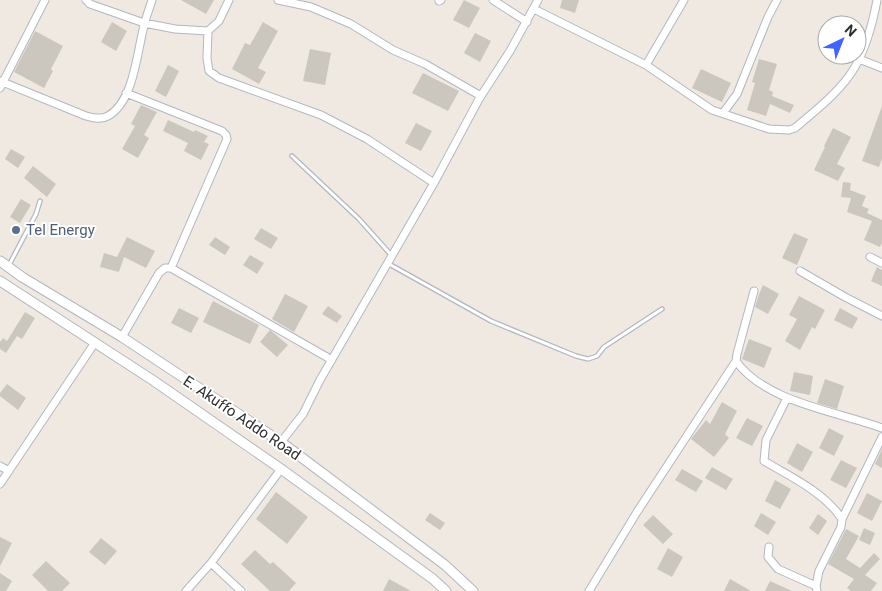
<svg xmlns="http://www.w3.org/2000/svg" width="882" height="591" font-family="Roboto,sans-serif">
<rect width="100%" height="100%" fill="#efe9e1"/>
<path fill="#cbc7bf" d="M181 0H214L206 14Z
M464 0 480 8 469 28 453 20Z
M562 0H579L575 13 560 8Z
M112 22 127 31 116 51 101 42Z
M263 22 278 31 258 68 266 72 259 84 232 69 245 43 250 45Z
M35 31 63 46 51 69 53 71 44 88 14 72Z
M475 33 491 41 480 62 464 53Z
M310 49 331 53 325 85 303 81Z
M759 59 777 64 769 90 773 92 772 96 794 105 790 113 770 104 766 116 747 110 755 83 752 82Z
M168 65 179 71 166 97 155 91Z
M701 69 731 83 722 102 692 88Z
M423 73 459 91 448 111 412 93Z
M141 105 157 112 144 135 149 138 138 158 122 149 135 126 131 124Z
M882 106V159L879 167 862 161Z
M168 120 194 132 195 130 208 136 204 142 209 144 201 160 184 151 188 143 163 131Z
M416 123 432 131 421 151 405 143Z
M833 128 851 137 837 164 845 168 838 181 814 170 825 147 824 146Z
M11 149 25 157 18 168 5 159Z
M33 166 56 184 47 197 24 178Z
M843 182 851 183 850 190 866 196 862 206 869 209 867 213 882 220V243L880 247 864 240 872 221 847 212 851 198 841 197Z
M21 199 31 205 20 223 10 217Z
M261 228 278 238 271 249 254 239Z
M794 233 808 239 797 265 782 258Z
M127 237 155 251 146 268 124 257 119 272 100 267 104 253 117 257Z
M215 237 230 247 225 255 209 245Z
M250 255 264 263 257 274 243 265Z
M877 267 882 270V286L871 281Z
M763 285 779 294 768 314 755 307 759 294Z
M285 294 308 306 294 332 272 319Z
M799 296 825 310 815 329 812 327 800 350 785 341 797 319 789 315Z
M213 301 259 325 250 344 203 322Z
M328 306 342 316 337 323 322 314Z
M179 308 199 318 191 333 171 323Z
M840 308 858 318 852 329 834 320Z
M25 312 35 318 22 339 17 336 6 353 0 349V342L3 338 7 341Z
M270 330 288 345 277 357 260 342Z
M749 339 772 348 764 368 742 359Z
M794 372 813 376 810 395 790 391Z
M825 379 844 386 837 409 817 403Z
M7 384 26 398 18 410 0 396V393Z
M722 402 737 411 725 434 729 438 714 457 691 439 706 420 710 424Z
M747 418 763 426 752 446 736 438Z
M829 428 844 436 834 456 819 448Z
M797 443 813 452 802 472 787 463Z
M882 449V468L875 464Z
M841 460 857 468 846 488 830 480Z
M712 467 733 479 726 490 705 478Z
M682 469 703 481 696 492 675 480Z
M775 480 791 489 780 509 765 501Z
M276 492 308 517 287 544 256 519Z
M867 493 882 501 872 521 857 513Z
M430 513 445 523 440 530 425 520Z
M761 513 776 522 768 535 754 526Z
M818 514 827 521 818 535 809 528Z
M653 515 673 534 663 544 643 525Z
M864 528 875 533 870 545 859 540Z
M846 529 859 536 846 559 860 568 874 553 880 559 865 575 877 583 871 591H851L847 588 854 579 828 564Z
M0 537 12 543 0 566Z
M101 538 117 551 105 565 89 552Z
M668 548 683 557 672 577 657 569Z
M255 550 270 564 273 562 296 583 289 591H270L241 564Z
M46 561 70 583 62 591H48L32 575Z
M0 573 12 581 6 591H0Z
M389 579 411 591H383Z
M730 579 751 591H724Z
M770 581 792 591H765Z"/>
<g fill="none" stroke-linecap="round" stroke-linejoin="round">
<g stroke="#b4b7c1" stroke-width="5.5">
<path id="service" d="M292 156 359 219 392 256
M389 264 491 321 576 356 588 359 597 356 604 347 662 309
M8 267 36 214 40 201"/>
</g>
<g stroke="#b4b7c1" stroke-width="9">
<path id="minor" d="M86 0 90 4 144 23 175 29 208 31 219 21 229 0
M278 0 311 7 351 24 393 50 425 64 481 96
M493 0 527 22
M439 1 441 0
M534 9 646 65 712 110 769 129 789 130 795 128C816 110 841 91 855 67 866 47 873 22 877 0
M208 31 207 58 209 71 219 78 321 115 367 139 434 183
M859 59 882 68
M646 65 684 0
M0 81 86 116C93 118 101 120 108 116 135 101 137 49 145 22 147 14 150 7 152 0
M0 88 45 0
M126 93 222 131 226 135 227 139 171 268
M723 113 737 94 768 17 777 0
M870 257 882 263
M800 271 845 297 882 316
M754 291 737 354 736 361C765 402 836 411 882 428
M122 337 159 273 165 268H171L332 360
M787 398 766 440 764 461C791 477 824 492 842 519L841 527 819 571 816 586
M281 442 303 414 320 380 434 183 479 99 510 51 538 0
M0 466 9 471
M0 484 94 344
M842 519 882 437
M769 547 768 557 778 569 816 586 817 591
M211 563 241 591
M186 591 211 563 281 469
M589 591 637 512 736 361"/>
</g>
<g stroke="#b4b7c1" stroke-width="11">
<path id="secondary" d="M0 261 22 277 122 337 281 442 445 565 473 591
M0 281 154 381 281 469 433 579 446 591"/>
</g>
<use href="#service" stroke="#fff" stroke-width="3"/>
<use href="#minor" stroke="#fff" stroke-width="7"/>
<use href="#secondary" stroke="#fff" stroke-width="9"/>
</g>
<circle fill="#5c6f8a" stroke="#fff" stroke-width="2" cx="16" cy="230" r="5"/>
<g text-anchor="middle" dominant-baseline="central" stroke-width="4" stroke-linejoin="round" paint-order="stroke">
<g font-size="15" fill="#4e5e75" stroke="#fff" text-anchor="start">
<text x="26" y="230">Tel Energy</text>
</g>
<g font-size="15" fill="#2e2e2e" stroke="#fff">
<text transform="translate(242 418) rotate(34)">E. Akuffo Addo Road</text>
</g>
</g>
<g transform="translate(842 40) rotate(43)"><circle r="24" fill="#ffffff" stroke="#ababab"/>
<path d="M0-4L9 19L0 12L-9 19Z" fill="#4264fb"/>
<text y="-8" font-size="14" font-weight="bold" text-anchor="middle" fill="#2e2e2e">N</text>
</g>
</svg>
